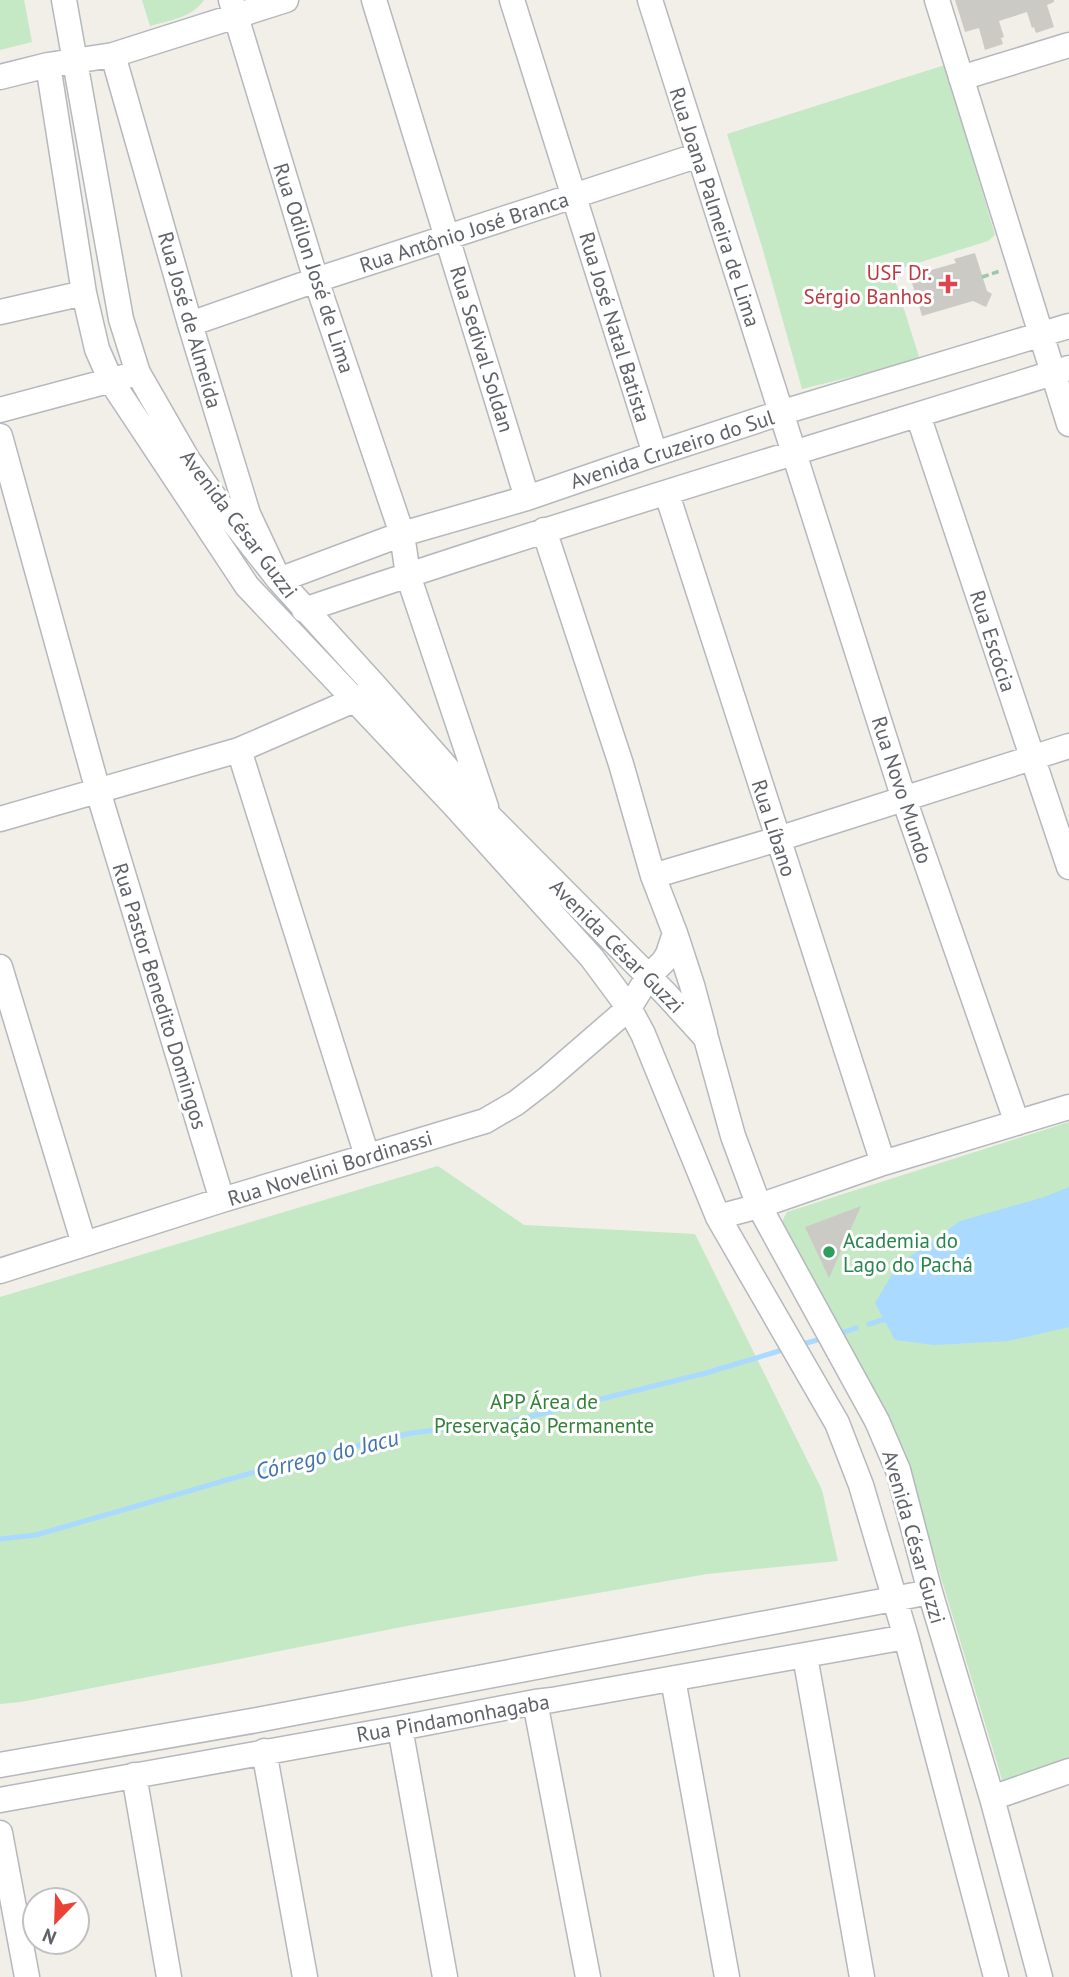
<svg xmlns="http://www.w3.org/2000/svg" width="1069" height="1977" font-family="'PT Sans',sans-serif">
<rect width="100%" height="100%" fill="#f1efe8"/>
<path fill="#c5e8c5" d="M0 0H24L32 42 0 50Z
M142 0H204C192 18 170 20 150 26Z
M945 65 995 235 988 241 892 271 920 360 802 389 763 250 727 134Z
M1069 1122V1760L1003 1783 902 1448 785 1235 782 1221 787 1212Z
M438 1166 524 1225 695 1234 822 1490 838 1561 707 1574 412 1625 21 1702 0 1704V1297Z"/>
<path fill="#aadaff" d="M1069 1187V1327L1008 1341 934 1345 895 1340 875 1303 897 1266 960 1221 1044 1197Z"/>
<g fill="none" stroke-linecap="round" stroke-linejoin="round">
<path stroke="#aadaff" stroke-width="5" d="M869 1324 889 1318
M841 1333 856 1328
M799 1345 821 1339
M0 1539 36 1535 296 1460 411 1433 512 1421 706 1373 779 1351"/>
</g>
<path fill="#cccac5" d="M955 0H1054V2L1047 5 1054 27 1036 33 1034 27 1032 28 1027 12 999 21 1004 37 1001 38 1003 44 985 50 979 28 965 32Z
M975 253 987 291 992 294 986 307 973 301 922 316 910 276 956 263 954 259Z
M861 1206 829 1278 805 1227Z"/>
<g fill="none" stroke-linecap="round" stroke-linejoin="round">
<g stroke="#b5b8bc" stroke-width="27">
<path id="minor" d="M64 0 121 319 138 373 188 460 217 501 279 580 376 687 490 817 666 994 706 1038 733 1136 759 1206 877 1421 898 1470 930 1592 992 1798 1040 1977
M231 0 316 280 402 534 408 575 486 807
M374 0 527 498
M512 0 655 454
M650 0 904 799 1017 1123
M937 0 1069 424
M113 55 190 324 248 514 279 580 402 534 527 498 655 454 780 413 1069 326
M48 65 84 293 97 349 111 381 247 586 454 805 592 958 629 1008 643 1034 718 1217 837 1423 861 1485 906 1637 996 1977
M0 77 48 65 113 55 286 0
M961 78 1069 45
M0 312 84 293
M190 324 316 280 699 155
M0 410 127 376
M918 415 1069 867
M0 436 98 791 222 1200
M667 494 883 1163
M544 530 621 764 653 876 675 933 692 985 705 1033
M304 610C557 524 814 447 1069 368
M239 750 367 1156
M0 819 239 750 354 700 366 693
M653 876 778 839 1069 746
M0 967 84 1244
M718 1217 759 1206 883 1163 1069 1107
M0 1271 222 1200 485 1121 516 1103 547 1079 629 1008 648 977 664 961 668 954 675 933
M805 1656 862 1977
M673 1679 727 1977
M535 1702 588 1977
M400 1728 445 1977
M264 1751 305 1977
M0 1765 257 1720 930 1592
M134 1775 169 1977
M992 1798 1069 1771
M0 1800 400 1728 535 1702 552 1700 906 1637
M0 1833 27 1977"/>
</g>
<path stroke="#9cc7a9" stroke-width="3.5" stroke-dasharray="7 3.5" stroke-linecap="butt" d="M982 277 1000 271"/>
<use href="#minor" stroke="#fff" stroke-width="24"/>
</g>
<path fill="#e0444e" stroke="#fff" stroke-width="2.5" d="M944.5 273.5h7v7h7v7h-7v7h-7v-7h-7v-7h7z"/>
<circle fill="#2e9e5b" stroke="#fff" stroke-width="2.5" cx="829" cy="1252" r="7"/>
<g text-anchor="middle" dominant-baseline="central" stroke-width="6" stroke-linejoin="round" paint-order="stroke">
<g font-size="21" fill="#5f6368" stroke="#fff">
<text transform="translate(715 207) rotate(72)">Rua Joana Palmeira de Lima</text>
<text transform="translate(464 232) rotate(-18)">Rua Antônio José Branca</text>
<text transform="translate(314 268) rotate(72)">Rua Odilon José de Lima</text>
<text transform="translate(190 320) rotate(74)">Rua José de Almeida</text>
<text transform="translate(615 327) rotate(73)">Rua José Natal Batista</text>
<text transform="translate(482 349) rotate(73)">Rua Sedival Soldan</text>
<text transform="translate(672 449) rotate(-18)">Avenida Cruzeiro do Sul</text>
<text transform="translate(239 524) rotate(53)">Avenida César Guzzi</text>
<text transform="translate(993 641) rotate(72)">Rua Escócia</text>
<text transform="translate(902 790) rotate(72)">Rua Novo Mundo</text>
<text transform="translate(774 828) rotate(72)">Rua Líbano</text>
<text transform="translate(617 946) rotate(45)">Avenida César Guzzi</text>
<text transform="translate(160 996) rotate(73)">Rua Pastor Benedito Domingos</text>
<text transform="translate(330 1168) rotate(-17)">Rua Novelini Bordinassi</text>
<text transform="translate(914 1537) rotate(74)">Avenida César Guzzi</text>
<text transform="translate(453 1718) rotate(-10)">Rua Pindamonhagaba</text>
</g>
<g font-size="21" fill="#be3a42" stroke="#fff" text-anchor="end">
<text x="932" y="272">USF Dr.<tspan x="932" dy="24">Sérgio Banhos</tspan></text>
</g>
<g font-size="21" fill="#27864d" stroke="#fff" text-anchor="start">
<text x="843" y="1240">Academia do<tspan x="843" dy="24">Lago do Pachá</tspan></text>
</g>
<g font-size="21" fill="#348238" stroke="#fff">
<text x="544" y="1401">APP Área de<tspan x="544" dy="24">Preservação Permanente</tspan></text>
</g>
<g font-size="23" font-style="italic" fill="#4174aa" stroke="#fff">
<text transform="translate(327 1454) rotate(-14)">Córrego do Jacu</text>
</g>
</g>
<g transform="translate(56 1921) rotate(203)"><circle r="33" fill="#ffffff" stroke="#bfc1c3" stroke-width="2"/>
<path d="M0-5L12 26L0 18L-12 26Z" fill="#ea4335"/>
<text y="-10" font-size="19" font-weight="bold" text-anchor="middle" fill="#5f6368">N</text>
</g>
</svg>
